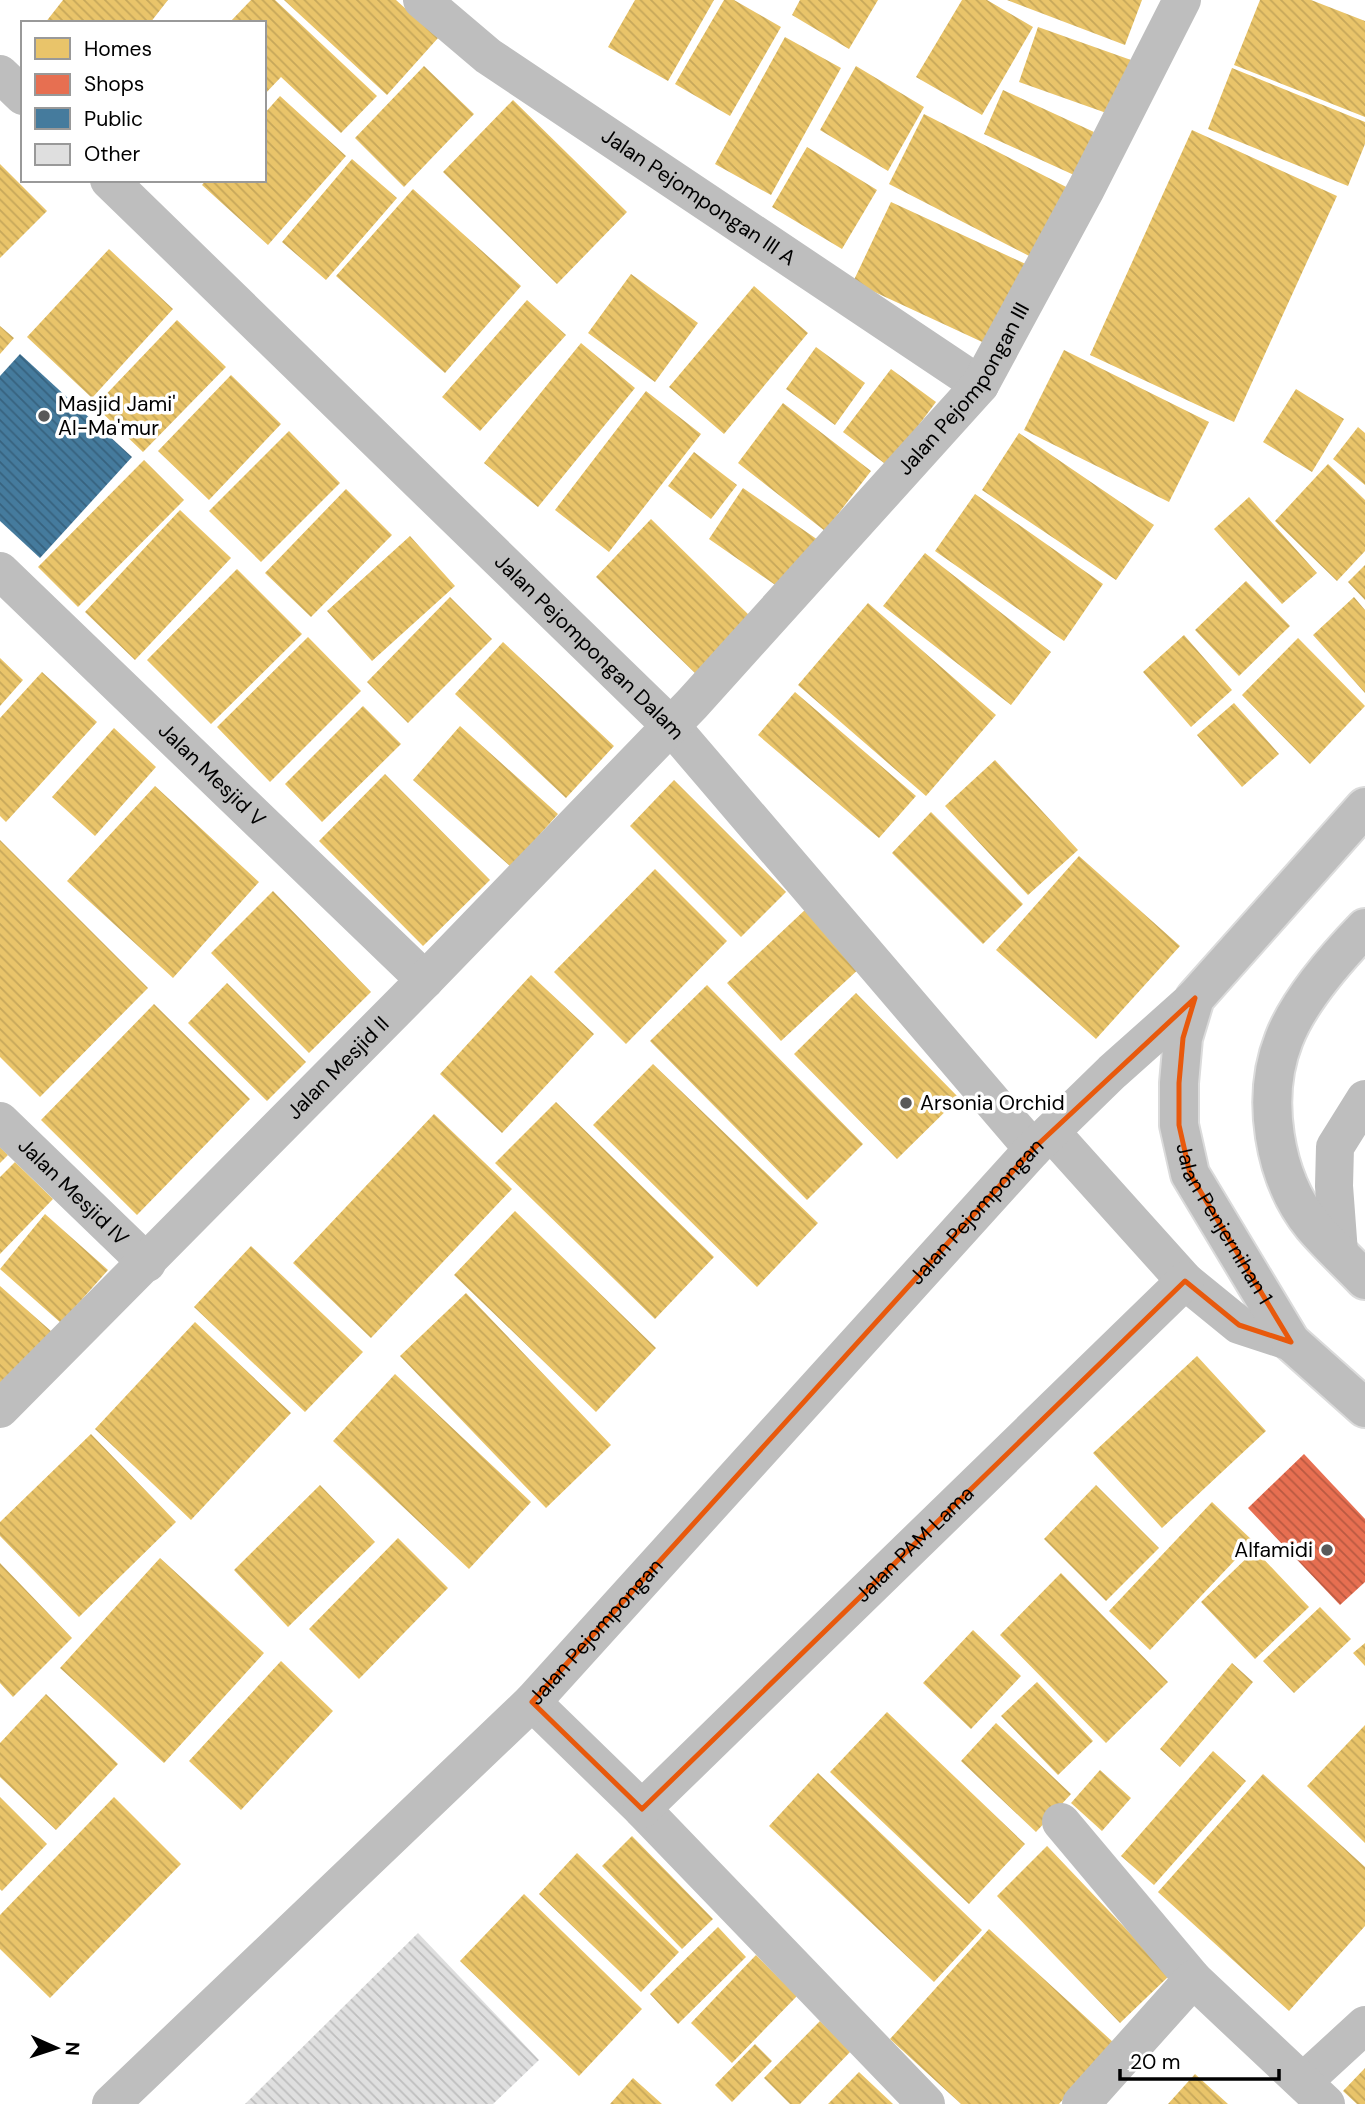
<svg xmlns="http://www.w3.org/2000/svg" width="1365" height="2104" font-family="'DM Sans',sans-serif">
<defs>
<pattern id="homes-back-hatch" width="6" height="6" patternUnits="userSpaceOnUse" patternTransform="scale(1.75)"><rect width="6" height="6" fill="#e9c46a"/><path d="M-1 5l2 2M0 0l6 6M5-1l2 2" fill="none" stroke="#c6a75a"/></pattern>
<pattern id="shops-back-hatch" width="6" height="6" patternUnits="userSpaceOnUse" patternTransform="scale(1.75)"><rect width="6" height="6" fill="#e76f51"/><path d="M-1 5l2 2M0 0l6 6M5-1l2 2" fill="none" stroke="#b95941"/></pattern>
<pattern id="public-back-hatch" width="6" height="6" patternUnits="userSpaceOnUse" patternTransform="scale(1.75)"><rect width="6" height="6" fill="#457b9d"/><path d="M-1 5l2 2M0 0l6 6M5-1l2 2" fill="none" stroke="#37627e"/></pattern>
<pattern id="building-back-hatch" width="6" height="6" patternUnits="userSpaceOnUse" patternTransform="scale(1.75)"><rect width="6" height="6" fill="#dfdfdf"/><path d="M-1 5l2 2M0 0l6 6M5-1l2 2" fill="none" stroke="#bebebe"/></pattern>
</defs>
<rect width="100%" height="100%" fill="#fff"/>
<path fill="url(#homes-back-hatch)" d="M63 0H168L150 23H45Z
M251 0H275L377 96 341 133 281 77 264 95V23H229Z
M284 0H396L438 38 387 95Z
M635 0H714L668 81 608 47Z
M724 0H734L781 27 730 116 675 84Z
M800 0H878L849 49 792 15Z
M962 0H987L1033 27 982 115 916 77Z
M1007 0H1142L1125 45Z
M1260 0H1311L1365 21V117L1234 65Z
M1038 27 1131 60 1112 115 1019 82Z
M785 37 841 68 771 195 715 164Z
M424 66 474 114 404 187 355 138Z
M856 66 924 107 888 171 820 130Z
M1232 68 1365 122V144L1348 186 1208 129Z
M1003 90 1094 132 1074 175 984 134Z
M280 96 346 156 268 245 202 185 206 180H264V114Z
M513 100 627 212 557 284 443 172Z
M924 114 1074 191 1039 261 889 184Z
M1192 130 1337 196 1234 422 1090 355Z
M807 147 877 190 842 249 772 207Z
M352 159 397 198 326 280 282 242Z
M0 164 47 211 0 258Z
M413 189 521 286 445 373 336 276Z
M891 202 1030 266 993 347 853 282Z
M109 249 173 309 92 398 27 337Z
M631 274 698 323 655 382 588 333Z
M754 286 808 333 724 434 669 387Z
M527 300 566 335 480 431 442 397Z
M177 320 226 367 143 452 95 406Z
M0 326 14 338 0 354Z
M581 343 635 388 538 507 484 463Z
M816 347 865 383 835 425 786 389Z
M1064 350 1209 422 1169 502 1024 430Z
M891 369 936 402 888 466 843 432Z
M231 375 281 424 209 500 158 451Z
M1296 389 1344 419 1312 472 1263 442Z
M646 391 701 434 609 552 555 510Z
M783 403 871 471 825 531 738 463Z
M1358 427 1365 433V485L1333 459Z
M289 431 340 483 261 562 209 511Z
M1019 433 1154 525 1116 580 982 490Z
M694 452 737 485 711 519 668 486Z
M144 460 184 500 78 607 38 567Z
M1328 464 1365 500V551L1337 581 1275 521Z
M743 488 818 540 784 591 709 539Z
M346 489 392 535 311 617 265 573Z
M975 494 1103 584 1064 641 935 551Z
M1249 497 1317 573 1282 604 1214 529Z
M180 510 231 558 135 660 85 612Z
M651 519 752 618 697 675 596 577Z
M410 536 455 586 372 661 327 611Z
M925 553 1051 652 1011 705 883 606Z
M1365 565V600L1348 582Z
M237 569 302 634 211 724 147 660Z
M1246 581 1290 626 1239 676 1195 630Z
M450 597 492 639 408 723 367 682Z
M1354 597 1365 610V693L1313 635Z
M868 603 996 715 926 796 798 685Z
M1184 635 1232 690 1191 727 1143 672Z
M308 637 361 691 270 782 217 727Z
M1298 638 1365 706 1310 764 1242 695Z
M503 642 614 746 566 798 455 694Z
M0 658 23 680 0 706Z
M42 672 97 722 6 822 0 816V718Z
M795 692 916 796 879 838 758 735Z
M1234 703 1279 754 1242 787 1197 735Z
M363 706 401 744 322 822 285 784Z
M460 726 558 814 511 867 413 780Z
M114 728 156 767 95 836 52 797Z
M995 760 1078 850 1028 895 945 806Z
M385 774 490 880 423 946 319 841Z
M674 780 786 892 741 937 630 826Z
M155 786 259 882 173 978 67 881Z
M931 812 1023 904 983 944 892 853Z
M0 840 148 988 40 1097 0 1057Z
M1079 856 1180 946 1096 1039 996 950Z
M655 869 727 941 626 1044 554 972Z
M273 891 371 992 309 1053 211 953Z
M807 908 861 967 781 1041 727 983Z
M531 975 594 1034 502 1133 440 1074Z
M227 983 306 1062 267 1101 188 1023Z
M707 985 863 1144 807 1200 650 1041Z
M856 993 959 1098 897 1159 794 1054Z
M154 1004 250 1099 137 1215 41 1120Z
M653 1064 818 1223 757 1287 593 1125Z
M556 1102 714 1257 655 1319 495 1163Z
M434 1114 512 1189 371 1338 293 1263Z
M0 1147 8 1155 0 1163Z
M15 1162 53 1199 0 1254V1177Z
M515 1211 656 1348 596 1412 454 1275Z
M45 1214 108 1270 61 1323 0 1269Z
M251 1246 363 1352 305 1412 194 1307Z
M0 1286 52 1332 0 1391Z
M466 1293 611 1445 546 1508 400 1356Z
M195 1322 291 1413 191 1520 95 1429Z
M1197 1356 1266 1431 1162 1528 1093 1453Z
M395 1374 531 1502 469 1569 333 1441Z
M91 1434 176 1522 79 1617 0 1536V1522Z
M320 1485 375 1542 288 1627 234 1570Z
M1096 1485 1159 1548 1106 1601 1044 1539Z
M1212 1502 1253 1541 1150 1650 1109 1611Z
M398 1538 448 1588 359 1679 309 1629Z
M1255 1550 1309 1607 1255 1659 1201 1602Z
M160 1558 264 1653 164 1763 60 1668Z
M0 1563 72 1638 13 1697 0 1683Z
M1061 1573 1168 1682 1106 1743 1000 1635Z
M1320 1607 1351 1639 1294 1693 1263 1661Z
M973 1630 1021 1676 971 1729 923 1683Z
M1365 1643V1666L1353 1653Z
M281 1661 333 1711 241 1810 189 1761Z
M1232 1663 1253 1682 1180 1767 1160 1749Z
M1037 1682 1093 1741 1058 1775 1001 1716Z
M46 1694 118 1764 56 1830 0 1777V1743Z
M887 1712 1025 1844 969 1904 830 1772Z
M996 1723 1071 1794 1036 1832 961 1761Z
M1365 1725V1843L1307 1786Z
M1213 1751 1246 1781 1154 1885 1121 1856Z
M1100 1770 1131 1798 1102 1831 1071 1803Z
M818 1773 982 1930 934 1982 769 1826Z
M1263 1774 1365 1867V1926L1289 2011 1158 1892Z
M0 1797 47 1844 2 1891 0 1889Z
M114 1797 181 1864 50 1998 0 1949V1915Z
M632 1836 713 1919 682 1949 602 1866Z
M1047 1846 1170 1975 1120 2023 997 1896Z
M577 1853 679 1952 641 1992 539 1894Z
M524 1894 642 2009 579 2076 460 1961Z
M718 1927 746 1957 678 2024 650 1994Z
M989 1929 1114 2043 1059 2104H961L890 2039Z
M756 1955 797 1996 732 2063 691 2023Z
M820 2021 851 2051 800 2104H790L764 2078Z
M755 2044 772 2061 732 2102 715 2085Z
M1365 2068V2104H1357L1343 2091Z
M859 2072 893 2104H828Z
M1195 2074 1228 2104H1168Z
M633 2078 662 2104H610Z"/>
<path fill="url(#shops-back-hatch)" d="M1304 1454 1365 1519V1582L1340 1605 1248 1508Z"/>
<path fill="url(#public-back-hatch)" d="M20 354 132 457 40 558 0 521V376Z"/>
<path fill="url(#building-back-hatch)" d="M418 1933 539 2060 493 2104H245Z"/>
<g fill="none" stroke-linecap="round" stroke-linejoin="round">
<g stroke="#dbdbdb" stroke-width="42">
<g id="major">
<path id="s8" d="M1365 807 1195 998 1183 1038 1179 1083V1125L1190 1174 1291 1342 1365 1408"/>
<path d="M1365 928C1337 957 1299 1000 1284 1039 1261 1097 1273 1177 1313 1226 1329 1245 1348 1262 1365 1280"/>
</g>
</g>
<g stroke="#bebebe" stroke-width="38">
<path id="s1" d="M422 0 488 56 980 385"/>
<path d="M0 74 23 96"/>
<path id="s2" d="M109 180 671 726 1033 1149"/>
<path id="s3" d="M0 571 425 980"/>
<path id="s4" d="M0 1121 147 1263"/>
<path d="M1051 1132 1185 1281 1239 1325 1291 1342"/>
<path d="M1339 1253 1334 1186 1335 1147 1365 1099"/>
<path id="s5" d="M0 1409 425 980 692 704 980 385 1086 189 1182 0"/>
<path d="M532 1702 642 1809 926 2104"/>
<path id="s6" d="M642 1809 1185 1281"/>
<path d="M1061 1822 1193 1979"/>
<path d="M1304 2081 1365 2025"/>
<path id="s7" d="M111 2104 532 1702 1033 1149 1112 1072 1195 998"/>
<path d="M1081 2104 1193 1979 1326 2104"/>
</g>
<use href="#major" stroke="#bebebe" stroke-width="38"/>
</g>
<path fill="none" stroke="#e8590c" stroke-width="5" stroke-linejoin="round" d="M1195 998 1183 1038 1179 1083V1125L1190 1174 1291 1342 1239 1325 1185 1281 642 1809 532 1702 1033 1149Z"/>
<g fill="#595959" stroke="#fff" stroke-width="2.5">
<circle cx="44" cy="416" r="7"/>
<circle cx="906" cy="1103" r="7"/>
<circle cx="1327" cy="1550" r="7"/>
</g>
<g text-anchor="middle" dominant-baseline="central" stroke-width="7" stroke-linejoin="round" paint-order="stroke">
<g font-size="21" fill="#000" stroke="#fff">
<text stroke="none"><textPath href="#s1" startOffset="340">Jalan Pejompongan III A</textPath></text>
<text stroke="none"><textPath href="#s5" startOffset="1405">Jalan Pejompongan III</textPath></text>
<text stroke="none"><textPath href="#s2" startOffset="670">Jalan Pejompongan Dalam</textPath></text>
<text stroke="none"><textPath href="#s3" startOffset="294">Jalan Mesjid V</textPath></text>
<text stroke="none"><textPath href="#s5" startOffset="480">Jalan Mesjid II</textPath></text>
<text stroke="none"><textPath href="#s4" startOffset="102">Jalan Mesjid IV</textPath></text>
<text stroke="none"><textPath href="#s7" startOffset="1244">Jalan Pejompongan</textPath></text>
<text stroke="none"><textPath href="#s8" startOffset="494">Jalan Penjernihan 1</textPath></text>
<text stroke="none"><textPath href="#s6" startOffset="380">Jalan PAM Lama</textPath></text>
<text stroke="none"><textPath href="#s7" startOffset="677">Jalan Pejompongan</textPath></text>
</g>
<g font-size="21" fill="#000" stroke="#fff" text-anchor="start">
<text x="58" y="404">Masjid Jami'<tspan x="58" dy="24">Al-Ma'mur</tspan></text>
<text x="920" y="1103">Arsonia Orchid</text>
<text x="1313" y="1550" text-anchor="end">Alfamidi</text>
</g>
</g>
<rect x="21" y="21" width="245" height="161" fill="#ffffff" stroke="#999999" stroke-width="2"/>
<rect x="35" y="38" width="35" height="21" fill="#e9c46a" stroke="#999999" stroke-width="2"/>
<text x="84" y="56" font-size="21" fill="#000000">Homes</text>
<rect x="35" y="74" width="35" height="21" fill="#e76f51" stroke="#999999" stroke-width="2"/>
<text x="84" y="91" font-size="21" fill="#000000">Shops</text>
<rect x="35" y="108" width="35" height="21" fill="#457b9d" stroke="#999999" stroke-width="2"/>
<text x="84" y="126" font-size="21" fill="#000000">Public</text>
<rect x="35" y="144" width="35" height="21" fill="#dfdfdf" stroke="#999999" stroke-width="2"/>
<text x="84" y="161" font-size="21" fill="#000000">Other</text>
<g transform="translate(56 2048) rotate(93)" stroke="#ffffff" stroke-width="5" paint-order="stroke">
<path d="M0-5L12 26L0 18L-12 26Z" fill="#000000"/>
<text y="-10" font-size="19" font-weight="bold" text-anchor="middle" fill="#000000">N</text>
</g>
<path d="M1120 2069v10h159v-10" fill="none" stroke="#000000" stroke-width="3.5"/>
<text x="1130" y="2069" font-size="21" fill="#000000" stroke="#ffffff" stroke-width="5" paint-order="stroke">20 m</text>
</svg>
